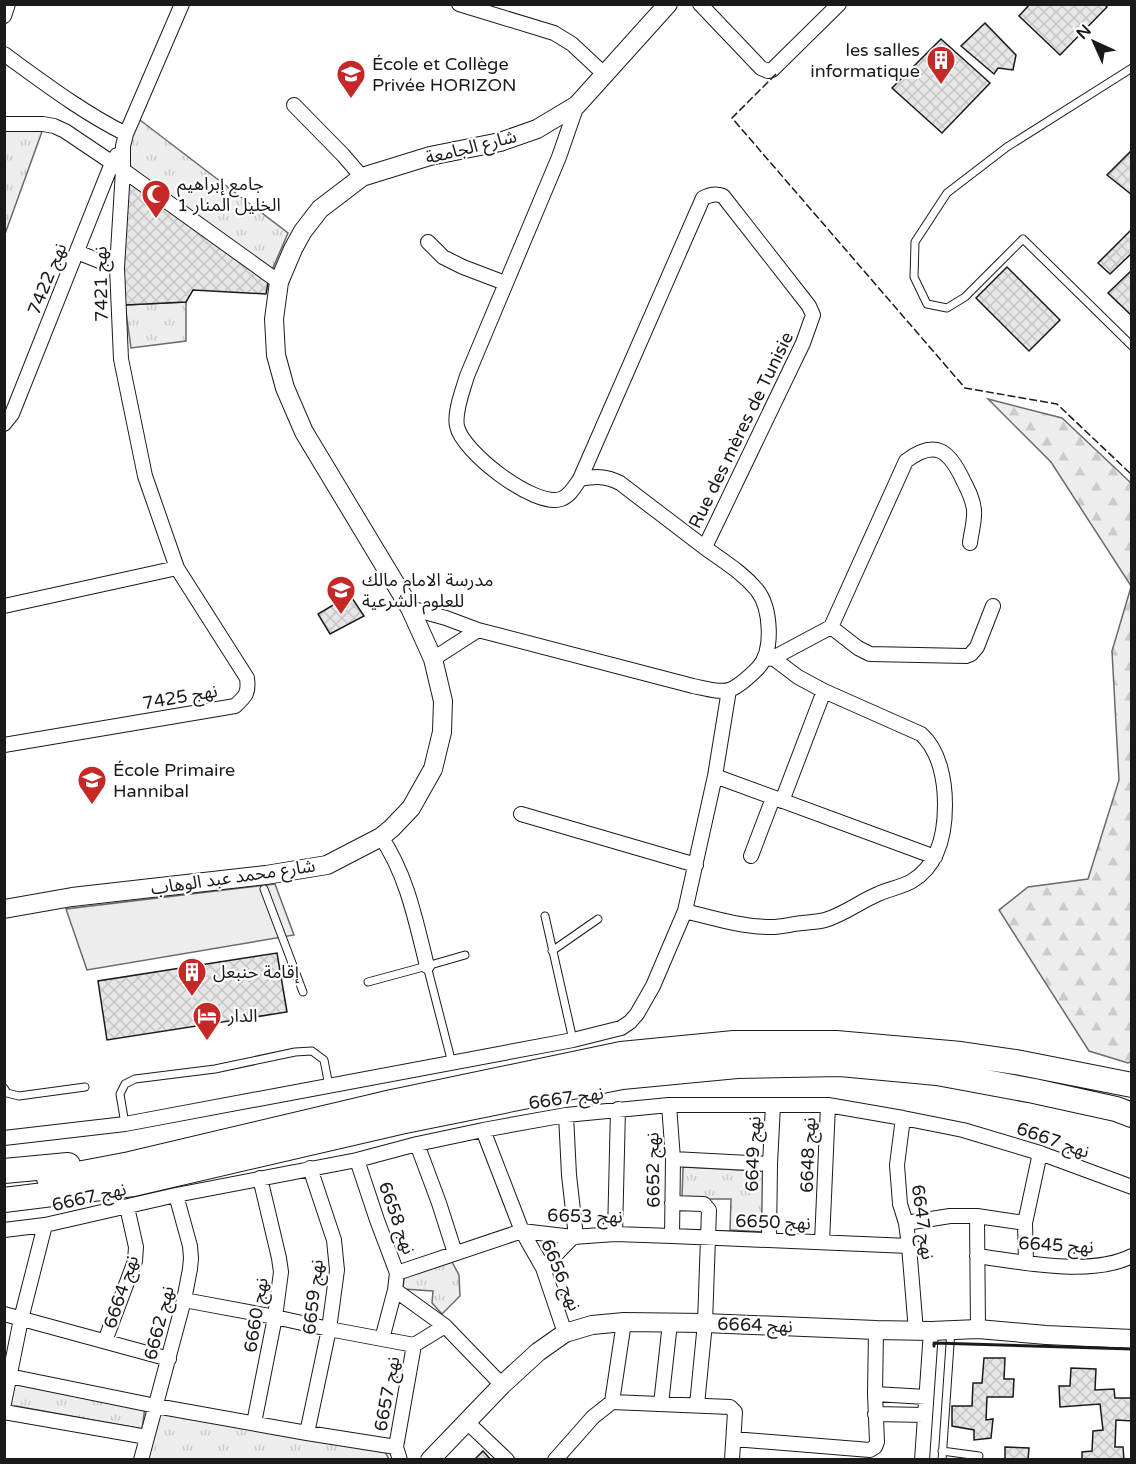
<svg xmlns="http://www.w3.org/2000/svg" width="1136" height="1464" font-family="'Varela Round','Noto Sans Arabic',sans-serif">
<defs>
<pattern id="grass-tufts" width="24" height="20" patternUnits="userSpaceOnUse" patternTransform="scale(1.5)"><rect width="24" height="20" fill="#ededed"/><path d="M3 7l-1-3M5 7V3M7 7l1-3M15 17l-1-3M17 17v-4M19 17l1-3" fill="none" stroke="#cbcbcb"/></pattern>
<pattern id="forest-firs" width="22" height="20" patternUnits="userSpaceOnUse" patternTransform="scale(1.5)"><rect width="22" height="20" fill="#ededed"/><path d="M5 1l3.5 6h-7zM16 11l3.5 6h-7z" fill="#cbcbcb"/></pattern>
<pattern id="building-cross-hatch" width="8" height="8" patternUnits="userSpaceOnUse" patternTransform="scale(1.5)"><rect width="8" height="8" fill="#e6e6e6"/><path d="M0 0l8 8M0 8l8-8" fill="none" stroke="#c5c5c5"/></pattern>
</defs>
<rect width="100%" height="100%" fill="#fff"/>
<path fill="url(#grass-tufts)" stroke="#6a6a6a" stroke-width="1.5" d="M136 117 288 233 269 277 126 174 128 142Z
M5 126H44L5 234Z
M186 302V341L131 348 125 305Z
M683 1167 763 1171V1232L730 1230 731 1199H682Z
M452 1262 459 1275 460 1296 442 1314 432 1303 433 1291 403 1289 404 1277Z
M13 1382 145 1407 142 1429 10 1405Z
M159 1413 385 1452 389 1459 147 1460Z"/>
<path fill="url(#forest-firs)" stroke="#6a6a6a" stroke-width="1.5" d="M988 399 1062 418 1131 483V586L1051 462Z
M1131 587 1132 1061 1128 1063 1089 1051 999 910 1028 887 1088 879 1119 780 1112 651Z"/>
<path fill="#ededed" stroke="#6a6a6a" stroke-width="1.5" d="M275 884 294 935 87 970 66 909Z"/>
<path fill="url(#building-cross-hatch)" stroke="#1a1a1a" stroke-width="1.5" d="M1030 4H1104L1107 7 1060 55 1019 16Z
M985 23 1016 55 1013 70 998 68 994 74 961 46Z
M941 39 990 83 942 133 892 88Z
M1130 152 1132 153V195L1107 175Z
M126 174 269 277 266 294 193 290 186 302 125 305 121 267Z
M1132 229V253L1110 274 1098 263Z
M1007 267 1060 320 1029 351 976 298Z
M1132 270V316L1108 293Z
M350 595 364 616 330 634 318 614Z
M277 953 287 1012 107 1040 98 981Z
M984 1358H1005L1004 1379H1014L1013 1397H987L986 1420 993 1419 991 1438 974 1440V1430L952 1426V1406H972L973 1383H982Z
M1071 1368 1096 1369 1095 1390 1114 1389 1115 1398H1132V1421L1116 1420 1115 1447H1123L1124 1460H1082V1452L1092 1451 1093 1431 1103 1430 1100 1404 1060 1407 1059 1386H1070Z
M1005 1447 1029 1448 1028 1460H1005Z
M483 1451 491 1460H474Z"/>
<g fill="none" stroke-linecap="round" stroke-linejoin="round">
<g stroke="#1a1a1a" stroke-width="9">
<path id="lane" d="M1132 68 1007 147 947 193 915 242 914 277 927 304 947 308 965 297 1023 239 1132 346
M264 889 303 992
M545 916 573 1040
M552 951 598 919
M427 966 465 955
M368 982 427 966 452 1063
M4 1088 7 1093 19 1096 85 1087
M125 1124 120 1094 125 1084 135 1079 215 1069 295 1052 312 1051 324 1060 329 1086
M942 1451 979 1456
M942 1460 951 1330"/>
</g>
<g stroke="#1a1a1a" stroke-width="16">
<path id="street" d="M459 4 554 33 572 44 604 74
M700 4 761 68 768 71 772 70 839 4
M4 16 8 4
M4 54C44 83 82 112 126 134
M294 105 343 155 362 177
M4 124H43L54 126 65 131 123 170 279 282
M428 242 443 257 463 267 505 283
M77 252 117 268
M4 424 12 414 112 163 117 155
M580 479 703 198C710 195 715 193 723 196L809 306 813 315 803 343 705 547
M4 606 177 568
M410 608 446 618 478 630 693 686C704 688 719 693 729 690 739 687 751 675 758 668 774 651 771 608 757 590 742 572 723 561 704 547 676 526 648 504 620 483 606 476 596 476 580 479 575 486 570 496 561 499 535 508 462 452 457 426 454 412 463 390 467 376L559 157 577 105
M831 627 858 648 870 654 966 656 971 654 977 647 993 606
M433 659 478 630
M766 659 773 658 831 627 906 461C935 439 949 450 963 480 968 490 973 499 974 510 975 521 971 533 970 543
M4 745 235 706C246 696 249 693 247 678L177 568 145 476 121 359 117 268 123 170V146L126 134 182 4
M715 776 935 857
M782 801 824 691
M521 814 696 865
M381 837C407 875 416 922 427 966
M751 856 773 798
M685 911C713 918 742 927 771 927 781 927 792 924 802 923 810 922 818 922 825 920 843 915 861 901 878 894 889 889 902 887 912 881 939 865 945 833 945 805 945 781 940 751 921 734L824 691 798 677 773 658
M669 1105 673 1159 672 1236
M566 1115 569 1175 576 1237
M903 1118 897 1165 900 1204 906 1223 909 1246 916 1331
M483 1130 522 1231 543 1268 565 1333
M4 1138 125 1124 573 1040 621 1028 630 1022 637 1014 653 986 685 911 715 776 729 690
M417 1144 439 1203 455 1253
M673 1159 770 1164
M357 1160 377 1220 397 1273 395 1290 382 1339 414 1345 396 1447 400 1460
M672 1203 704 1204 709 1210 705 1323 697 1405
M977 1216 978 1329
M906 1223 950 1216H977L1025 1223
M4 1230 45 1225 176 1195 357 1160 417 1144 483 1130 566 1115 669 1105H828L903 1118 963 1130 1040 1153 1132 1187
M615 1234 618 1109
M769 1240 770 1164 773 1105
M822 1242 828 1105
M977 1256C1023 1262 1090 1277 1132 1256
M1026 1262 1025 1223 1040 1153
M543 1268 573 1237
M397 1273 522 1231 573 1237 615 1234 672 1236 909 1246
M395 1290 445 1326 502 1385
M184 1300 275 1317 329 1329 382 1339
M4 1314 169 1359
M105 1341 135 1261 136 1247 127 1207
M414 1345 445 1326
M4 1375 156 1406 307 1433 396 1447
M875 1394 926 1397
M612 1402 624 1322
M4 1403 21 1319 45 1225
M661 1404 670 1323
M4 1412 147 1437
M875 1414 925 1415
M466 1421 507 1460
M254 1423 275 1317 281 1272 279 1258 260 1178
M307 1433 329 1329 337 1270 334 1240 310 1168
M734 1439 870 1450 875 1447 877 1442 875 1394 876 1330
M141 1460 184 1300 190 1269 191 1258 190 1246 176 1195
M555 1460 593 1417 612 1402 730 1407 735 1412 732 1460
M922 1460 931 1331"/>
</g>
<g stroke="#1a1a1a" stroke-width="20">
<path id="secondary" d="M4 909 72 897 266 875 327 865 381 837 392 828 411 808 433 769 442 732 443 701 433 659 410 608 304 432 285 388 276 355 274 319 279 282 293 249 303 231 320 209 362 177 430 156 500 142 537 129 577 105 668 4
M430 1460 502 1385 538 1352 565 1333 592 1325 624 1322 705 1323 876 1330 931 1331 978 1329 1046 1335 1132 1339"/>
</g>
<g stroke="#1a1a1a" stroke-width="26">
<path id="highway" d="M4 1171 68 1165
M49 1178 67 1176 130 1164 392 1102 621 1054 734 1043H836L961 1054 1016 1062 1132 1085
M4 1200 133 1184 400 1122 622 1077 737 1066 840 1064 937 1073 1034 1091 1116 1109 1132 1115"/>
</g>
<use href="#lane" stroke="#fff" stroke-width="7"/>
<use href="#street" stroke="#fff" stroke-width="14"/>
<use href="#secondary" stroke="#fff" stroke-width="18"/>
<use href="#highway" stroke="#fff" stroke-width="24"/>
<path stroke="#1a1a1a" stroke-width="1.5" stroke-dasharray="8 3" stroke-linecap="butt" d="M776 74 732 118 965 388 1057 404 1132 475"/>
<path stroke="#1a1a1a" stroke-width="3" d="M934 1346V1343L1132 1349"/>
</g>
<defs>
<g id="building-pin" transform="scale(1.5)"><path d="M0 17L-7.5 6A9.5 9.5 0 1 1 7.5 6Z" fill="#c62828" stroke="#fff"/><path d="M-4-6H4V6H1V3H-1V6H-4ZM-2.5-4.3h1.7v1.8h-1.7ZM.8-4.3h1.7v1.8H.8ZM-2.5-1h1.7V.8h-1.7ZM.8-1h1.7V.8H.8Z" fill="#fff"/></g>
<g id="school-pin" transform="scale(1.5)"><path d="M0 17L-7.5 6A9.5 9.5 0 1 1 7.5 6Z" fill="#c62828" stroke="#fff"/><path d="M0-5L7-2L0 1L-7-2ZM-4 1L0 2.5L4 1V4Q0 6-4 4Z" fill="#fff"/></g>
<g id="mosque-pin" transform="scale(1.5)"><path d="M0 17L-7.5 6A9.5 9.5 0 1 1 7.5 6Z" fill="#c62828" stroke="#fff"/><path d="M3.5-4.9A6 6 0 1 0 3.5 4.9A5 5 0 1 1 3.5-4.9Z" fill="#fff"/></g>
<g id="university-pin" transform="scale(1.5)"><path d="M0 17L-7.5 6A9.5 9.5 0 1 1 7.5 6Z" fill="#c62828" stroke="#fff"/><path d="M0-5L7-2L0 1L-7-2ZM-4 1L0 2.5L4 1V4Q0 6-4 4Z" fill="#fff"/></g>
<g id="hotel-pin" transform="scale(1.5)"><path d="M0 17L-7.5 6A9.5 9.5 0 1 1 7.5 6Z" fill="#c62828" stroke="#fff"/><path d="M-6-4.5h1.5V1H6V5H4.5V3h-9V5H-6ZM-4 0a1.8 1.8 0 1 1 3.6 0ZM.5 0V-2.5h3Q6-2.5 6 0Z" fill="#fff"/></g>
</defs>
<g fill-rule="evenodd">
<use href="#building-pin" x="941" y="60"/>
<use href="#school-pin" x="351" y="74"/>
<use href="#mosque-pin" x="156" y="194"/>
<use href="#university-pin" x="341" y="590"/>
<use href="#school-pin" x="92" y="780"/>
<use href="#building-pin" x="192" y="972"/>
<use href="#hotel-pin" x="207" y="1016"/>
</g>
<g text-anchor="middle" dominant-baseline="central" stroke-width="4.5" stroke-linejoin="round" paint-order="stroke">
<g font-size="18" fill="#1a1a1a" stroke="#fff" text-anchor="start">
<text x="920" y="50" text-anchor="end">les salles<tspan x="920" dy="21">informatique</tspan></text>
<text x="372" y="64">École et Collège<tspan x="372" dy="21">Privée HORIZON</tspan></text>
<text x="177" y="184">جامع إبراهيم<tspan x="177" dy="21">الخليل المنار 1</tspan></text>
<text x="362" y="580">مدرسة الامام مالك<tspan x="362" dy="21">للعلوم الشرعية</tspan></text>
<text x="113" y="770">École Primaire<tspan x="113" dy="21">Hannibal</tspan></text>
<text x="213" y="972">إقامة حنبعل</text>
<text x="228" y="1016">الدار</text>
</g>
<g font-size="18" fill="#1a1a1a" stroke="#fff">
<text transform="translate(471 147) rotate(-14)">شارع الجامعة</text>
<text transform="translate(47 279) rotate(-68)">نهج 7422</text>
<text transform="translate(101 284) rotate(-91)">نهج 7421</text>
<text transform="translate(741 430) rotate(-64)">Rue des mères de Tunisie</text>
<text transform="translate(180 697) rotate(-10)">نهج 7425</text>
<text transform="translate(233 877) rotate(-8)">شارع محمد عبد الوهاب</text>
<text transform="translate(566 1098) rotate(-8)">نهج 6667</text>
<text transform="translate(1053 1140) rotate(19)">نهج 6667</text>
<text transform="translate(753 1154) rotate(-88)">نهج 6649</text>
<text transform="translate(808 1155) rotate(-88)">نهج 6648</text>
<text transform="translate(653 1170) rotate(-91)">نهج 6652</text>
<text transform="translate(89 1197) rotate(-13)">نهج 6667</text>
<text transform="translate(585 1216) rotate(1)">نهج 6653</text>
<text transform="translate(397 1218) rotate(70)">نهج 6658</text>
<text transform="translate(773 1222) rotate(2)">نهج 6650</text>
<text transform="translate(923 1222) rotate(82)">نهج 6647</text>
<text transform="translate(1056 1245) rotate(3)">نهج 6645</text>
<text transform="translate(561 1275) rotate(67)">نهج 6656</text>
<text transform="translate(121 1292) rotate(-72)">نهج 6664</text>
<text transform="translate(313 1297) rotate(-84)">نهج 6659</text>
<text transform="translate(256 1315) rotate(-81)">نهج 6660</text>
<text transform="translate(159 1323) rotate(-76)">نهج 6662</text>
<text transform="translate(755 1325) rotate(2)">نهج 6664</text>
<text transform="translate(387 1394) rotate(-80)">نهج 6657</text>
</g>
</g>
<rect width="1136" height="1464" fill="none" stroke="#1a1a1a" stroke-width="12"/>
<g transform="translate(1094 42) rotate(315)" stroke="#ffffff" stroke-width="4.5" paint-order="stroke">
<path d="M0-4.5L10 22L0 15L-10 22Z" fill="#1a1a1a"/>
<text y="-9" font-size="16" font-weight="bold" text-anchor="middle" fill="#1a1a1a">N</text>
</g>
</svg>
